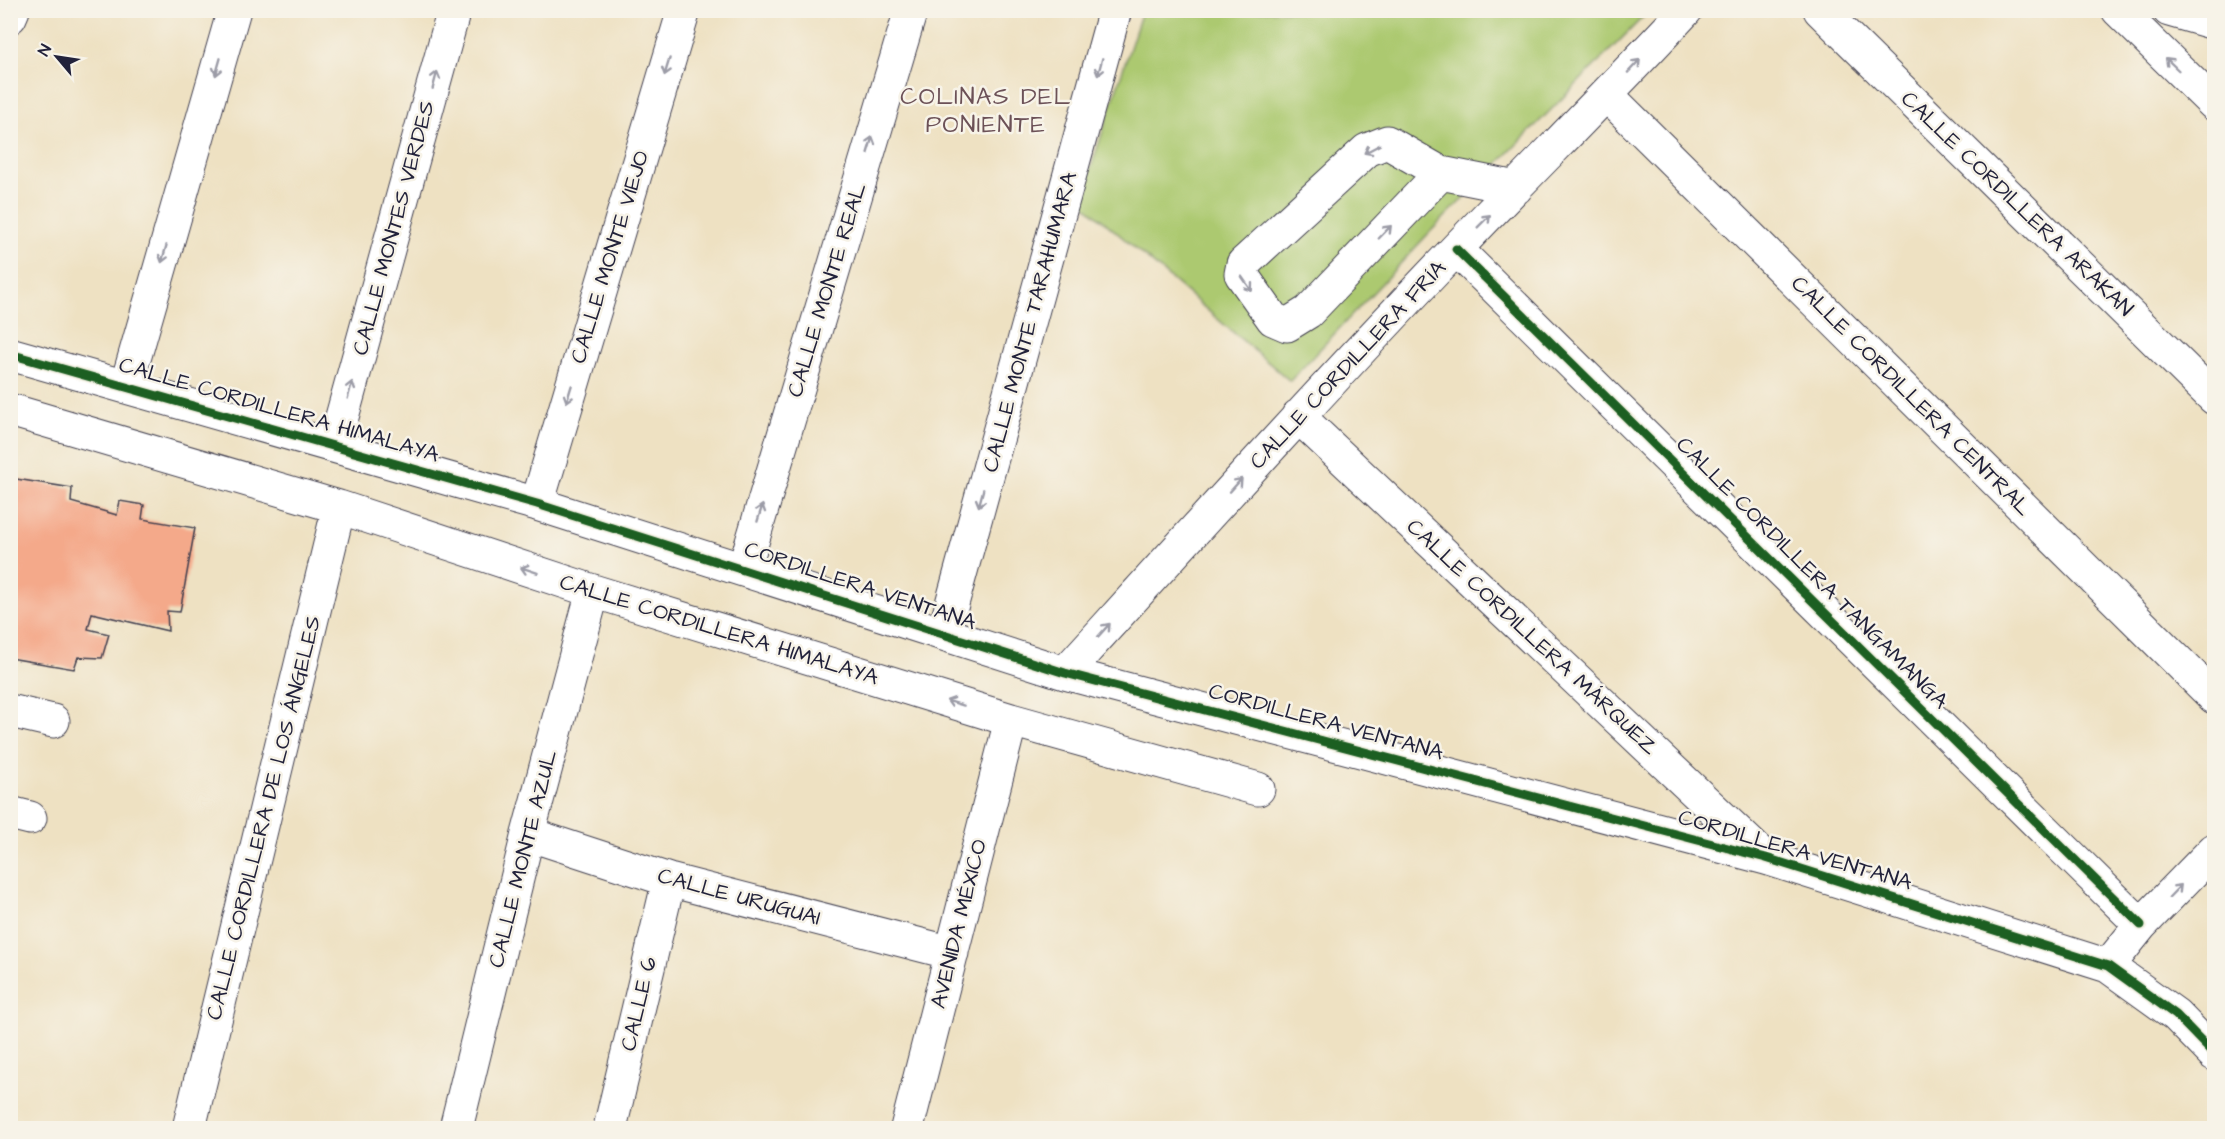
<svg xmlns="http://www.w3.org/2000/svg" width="2225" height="1139" font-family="'Architects Daughter',sans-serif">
<rect width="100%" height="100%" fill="#f7f3e8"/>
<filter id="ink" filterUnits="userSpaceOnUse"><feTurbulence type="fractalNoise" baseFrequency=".0167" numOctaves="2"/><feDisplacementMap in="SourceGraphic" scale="12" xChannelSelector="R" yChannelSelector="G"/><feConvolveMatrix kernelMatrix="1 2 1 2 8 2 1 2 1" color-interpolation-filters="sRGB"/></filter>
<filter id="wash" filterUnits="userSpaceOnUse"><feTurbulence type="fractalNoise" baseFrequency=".008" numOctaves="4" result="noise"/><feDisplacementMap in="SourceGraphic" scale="24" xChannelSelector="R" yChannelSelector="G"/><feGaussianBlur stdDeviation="1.35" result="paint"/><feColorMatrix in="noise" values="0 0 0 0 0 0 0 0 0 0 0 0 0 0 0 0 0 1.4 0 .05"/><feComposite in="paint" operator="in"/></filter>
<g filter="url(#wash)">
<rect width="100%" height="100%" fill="#eee1c2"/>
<path fill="#acc970" stroke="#677656" stroke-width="1.5" d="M1142 11H1649L1430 232 1290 381 1080 201Z"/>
<g id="blocks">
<path fill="#f4a98a" d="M10 478 72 488 71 502 117 515 120 501 144 505 142 519 195 528 180 612 167 611 168 631 92 613 88 629 109 634 102 658 78 657 74 669 10 658Z"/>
</g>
</g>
<g filter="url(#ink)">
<use href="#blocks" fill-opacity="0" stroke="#413f4f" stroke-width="1.5"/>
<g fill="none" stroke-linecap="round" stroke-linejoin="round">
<g stroke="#413f4f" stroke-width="35">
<path id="minor" d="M1820 10 2214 398
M2118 10 2214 104
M2169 10 2214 23
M10 17 13 10
M1607 95 2214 697
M1441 173 1308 312 1287 325 1273 319 1241 274 1243 264 1367 150 1387 142 1441 173 1516 188
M1456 249 2141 925
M10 354 537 504 1065 673 1766 858 2108 966 2176 1015 2214 1054
M126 387 234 10
M10 410 339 507 593 591 1011 720 1258 789
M1298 416 1763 856
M334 446 454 10
M537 504 684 10
M744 569 911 10
M944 633 1115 10
M1065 673C1194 531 1322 389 1455 250 1531 170 1610 92 1686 10
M10 711 53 721
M10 813 30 818
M528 834 669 880 952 953
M2108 966 2141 925 2214 850
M189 1128 339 507
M456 1128 528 834 593 591
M610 1128 669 880
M907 1128 1011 720"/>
</g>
<use href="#minor" stroke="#fff" stroke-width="33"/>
<g stroke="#f7f3e8" stroke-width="13">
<path id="cycleway" d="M1456 249 2141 925
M10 354 537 504 1065 673 1766 858 2108 966 2176 1015 2214 1054"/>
</g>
<use href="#cycleway" stroke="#1b5e20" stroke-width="9"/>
</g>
<defs><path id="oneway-shaft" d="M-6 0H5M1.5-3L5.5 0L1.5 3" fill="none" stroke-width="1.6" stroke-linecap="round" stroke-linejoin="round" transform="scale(1.5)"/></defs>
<g stroke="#9c9ca7">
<use href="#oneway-shaft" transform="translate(2172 64) rotate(-136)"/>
<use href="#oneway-shaft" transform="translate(1634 66) rotate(-47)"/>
<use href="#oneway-shaft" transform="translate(218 67) rotate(106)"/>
<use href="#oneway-shaft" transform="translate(667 67) rotate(107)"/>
<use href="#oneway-shaft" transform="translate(1100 67) rotate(105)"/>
<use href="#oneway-shaft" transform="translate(435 80) rotate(-75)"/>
<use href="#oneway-shaft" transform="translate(870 145) rotate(-73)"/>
<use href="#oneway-shaft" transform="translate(1372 149) rotate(152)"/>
<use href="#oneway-shaft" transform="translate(1484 221) rotate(-45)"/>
<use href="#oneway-shaft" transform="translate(1385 232) rotate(-46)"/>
<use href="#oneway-shaft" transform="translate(164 254) rotate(106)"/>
<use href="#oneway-shaft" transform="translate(1247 284) rotate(55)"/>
<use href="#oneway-shaft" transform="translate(350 390) rotate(-75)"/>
<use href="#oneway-shaft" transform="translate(569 394) rotate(107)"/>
<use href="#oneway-shaft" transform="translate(1236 485) rotate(-48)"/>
<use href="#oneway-shaft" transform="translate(981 498) rotate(105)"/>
<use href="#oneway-shaft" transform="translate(760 513) rotate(-73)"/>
<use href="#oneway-shaft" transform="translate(529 570) rotate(-162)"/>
<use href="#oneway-shaft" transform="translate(1104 630) rotate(-48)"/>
<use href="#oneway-shaft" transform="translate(955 703) rotate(-163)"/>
<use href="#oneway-shaft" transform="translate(2175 891) rotate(-46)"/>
</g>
</g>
<g text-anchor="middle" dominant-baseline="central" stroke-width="5" stroke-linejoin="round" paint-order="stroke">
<g font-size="22" fill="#22223b" stroke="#f7f3e8">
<text transform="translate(2017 204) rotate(44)">CALLE CORDILLERA ARAKAN</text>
<text transform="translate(394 228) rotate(-75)">CALLE MONTES VERDES</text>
<text transform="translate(610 257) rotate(-73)">CALLE MONTE VIEJO</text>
<text transform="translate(827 290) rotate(-73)">CALLE MONTE REAL</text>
<text transform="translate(1030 322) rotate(-75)">CALLE MONTE TARAHUMARA</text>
<text transform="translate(1348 365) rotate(-47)">CALLE CORDILLERA FRÍA</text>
<text transform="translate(1911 396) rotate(45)">CALLE CORDILLERA CENTRAL</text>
<text transform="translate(279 410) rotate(16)">CALLE CORDILLERA HIMALAYA</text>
<text transform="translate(1812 573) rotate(45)">CALLE CORDILLERA TANGAMANGA</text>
<text transform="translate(860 586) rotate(18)">CORDILLERA VENTANA</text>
<text transform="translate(719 630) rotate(17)">CALLE CORDILLERA HIMALAYA</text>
<text transform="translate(1532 637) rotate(43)">CALLE CORDILLERA MÁRQUEZ</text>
<text transform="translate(1326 722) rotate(15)">CORDILLERA VENTANA</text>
<text transform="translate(264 818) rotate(-76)">CALLE CORDILLERA DE LOS ÁNGELES</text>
<text transform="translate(1795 850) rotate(16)">CORDILLERA VENTANA</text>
<text transform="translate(523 859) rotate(-76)">CALLE MONTE AZUL</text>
<text transform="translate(739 897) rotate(15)">CALLE URUGUAI</text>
<text transform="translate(959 924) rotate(-76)">AVENIDA MÉXICO</text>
<text transform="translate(639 1004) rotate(-77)">CALLE 6</text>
</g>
<g font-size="24" letter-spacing="1.5" fill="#6c5157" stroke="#f7f3e8">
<text x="986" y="97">COLINAS DEL<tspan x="986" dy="28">PONIENTE</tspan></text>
</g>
</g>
<rect width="2225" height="1139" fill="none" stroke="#f7f3e8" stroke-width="36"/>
<g transform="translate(57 57) rotate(299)" stroke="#f7f3e8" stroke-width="4.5" paint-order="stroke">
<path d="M0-4.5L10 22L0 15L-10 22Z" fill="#22223b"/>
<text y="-9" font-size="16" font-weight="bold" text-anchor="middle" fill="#22223b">N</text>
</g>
</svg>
